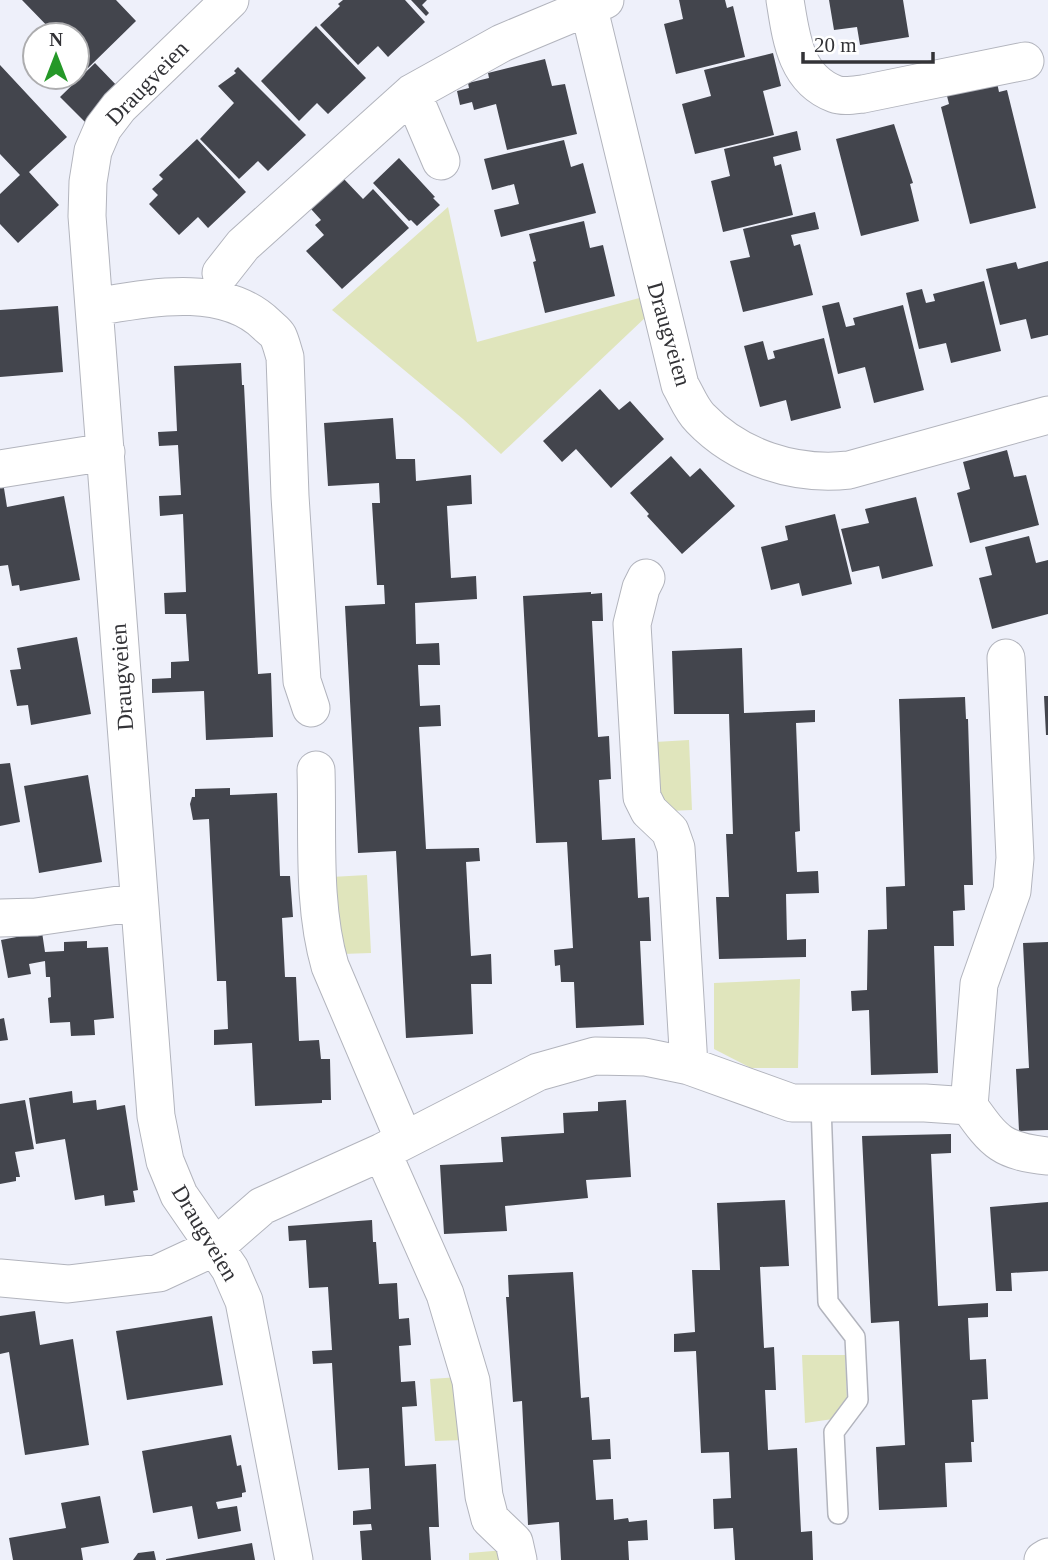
<svg xmlns="http://www.w3.org/2000/svg" width="1048" height="1560" font-family="'Times New Roman',serif">
<rect width="100%" height="100%" fill="#eef0fa"/>
<path fill="#e0e5bc" d="M448 207 477 342 643 297 648 315 501 454 463 419 332 310Z
M689 740 692 810 669 811 658 802 655 742Z
M367 875 371 953 342 954 331 877Z
M800 979 798 1068H751L714 1049V983Z
M802 1355H845L847 1400 833 1419 805 1423Z
M460 1377 464 1440 435 1441 430 1379Z
M505 1550 506 1560H469V1553Z"/>
<path fill="#43454d" d="M22 0H116L136 21 88 68 77 57V35H56Z
M343 0H405L425 22 388 57 378 46 358 65 320 25 340 6 338 4Z
M411 0H427L422 5 429 13 426 16Z
M679 0H725L727 8 733 6 745 57 676 74 664 24 683 19Z
M829 0H903L909 37 860 45 857 27 834 30Z
M316 26 366 78 328 114 317 103 299 121 261 81Z
M773 53 781 86 763 91 774 135 695 154 682 104 711 96 704 70Z
M545 59 552 86 565 84 577 134 507 150 496 104 474 110 472 102 460 105 457 91 469 88 468 83 489 78 488 73Z
M95 63 120 89 85 122 60 97Z
M0 65 67 137 29 172 59 205 18 243 0 224V194L20 175 0 154Z
M238 67 306 135 268 171 258 161 239 179 200 139 234 103 218 86 236 73 234 71Z
M996 78 999 92 1007 90 1036 208 970 224 941 107 949 104 945 88Z
M894 124 913 183 910 184 919 221 861 236 836 139Z
M797 131 801 150 773 157 775 166 781 164 793 215 723 232 711 181 730 176 724 149Z
M197 139 246 192 208 228 198 217 179 235 149 204 158 195 152 189 163 179 159 175Z
M564 140 571 167 583 163 596 213 501 237 494 210 519 204 514 184 492 190 484 159Z
M399 158 435 197 433 198 440 205 417 226 411 220 409 221 373 183Z
M343 178 363 199 373 189 409 228 342 289 306 251 324 235 315 225 321 220 311 209Z
M815 212 819 229 791 235 794 246 800 244 813 295 743 312 730 261 750 257 743 229Z
M584 221 590 248 603 245 615 296 545 313 533 262 536 261 529 234Z
M1048 261V335L1031 339 1026 319 1000 325 986 269 1016 262 1018 269Z
M984 281 1001 351 951 363 946 343 919 349 906 293 922 289 926 303 935 301 933 294Z
M839 302 846 327 855 325 853 318 903 305 924 390 874 403 865 367 838 374 822 306Z
M58 306 63 372 0 377V310Z
M824 338 841 408 791 421 786 400 760 407 744 346 763 341 768 360 775 358 773 351Z
M241 363 242 385H244L258 674 271 673 273 737 206 740 204 691 152 693V679L171 678V662L189 661 186 614H165L164 593 186 592 183 514 160 516 159 496 181 495 178 445 159 446 158 432 177 431 174 366Z
M600 389 619 410 630 401 664 439 611 488 576 449 562 462 543 441Z
M393 418 396 459H415L416 481 471 475 472 504 447 506 451 578 476 576 477 599 415 603 416 644 439 643 440 665H418L420 706 440 705 441 726 419 727 426 849 479 848 480 861 466 862 471 956 491 954 492 984H471L473 1034 406 1038 396 851 358 853 345 606 385 604 384 585H377L372 503H380L379 483 328 486 324 423Z
M1007 450 1014 477 1026 475 1039 525 970 543 957 493 970 489 963 462Z
M671 456 690 477 700 468 735 506 682 554 647 516 649 514 630 493Z
M3 482 7 507 64 496 80 580 20 591 19 585 12 586 8 565 0 566V483Z
M916 497 933 566 882 579 879 566 852 572 841 529 869 523 865 509Z
M835 514 852 584 802 596 799 583 771 590 761 547 788 540 785 526Z
M1029 536 1036 563 1048 560V614L992 629 979 578 992 575 985 547Z
M591 592V594L602 593 603 621H592L598 737 609 736 611 779 599 780 602 840 635 838 638 898 649 897 651 941H640L644 1025 576 1028 574 982H561L560 965 555 966 554 950 573 948 567 842 536 843 523 596Z
M77 637 91 714 31 725 28 705 17 706 10 670 21 669 17 648Z
M742 648 744 713 815 710V722L796 723 800 831 795 832 797 872 818 871 819 893 786 894 787 940 806 939V957L719 959 716 897H729L726 834H733L729 714H674L672 651Z
M1044 696H1048V735H1046Z
M965 697 966 719H968L973 885H964L965 910 953 911 954 946H934L938 1073 871 1075 869 1010 852 1011 851 991 867 990 868 930 887 929 886 887 905 886 899 699Z
M10 763 20 822 0 826V764Z
M88 775 102 862 39 873 24 786Z
M230 788V795L277 793 280 876H290L293 917 282 918 285 977H296L299 1041 319 1040 321 1059H330L331 1100H322V1103L255 1106 252 1043 214 1045V1030L228 1029 226 981H217L209 819 193 820 190 804 192 797H195V789Z
M42 932 45 952 64 951V942L87 941V948L108 947 114 1018 94 1020 95 1035 71 1036 70 1022 50 1023 48 998 51 997 50 977H46L45 961 29 964 31 974 8 978 1 940Z
M1048 942V1130L1019 1131 1016 1069 1029 1068 1023 943Z
M4 1018 8 1040 0 1041V1019Z
M72 1091 73 1103 96 1100 97 1110 125 1105 138 1190 133 1191 135 1202 105 1206 104 1195 75 1200 65 1139 36 1144 29 1098Z
M25 1100 34 1149 15 1152 20 1177H16V1181L0 1184V1104Z
M626 1100 631 1177 586 1180 588 1198 505 1206 507 1231 444 1234 440 1165 503 1162 501 1137 564 1133 563 1113 598 1111V1102Z
M951 1134V1153L931 1154 938 1306 988 1303V1317L968 1318 970 1360 986 1359 988 1399 972 1400 974 1442H971L972 1462 945 1463 947 1507 879 1510 876 1447 905 1445 899 1321 871 1323 862 1136Z
M785 1200 789 1266 760 1267 764 1348 774 1347 776 1390H765L768 1450 797 1448 801 1532 812 1531 813 1560H735L733 1528 714 1529 713 1499 731 1498 729 1452 701 1453 696 1351 674 1352V1334L695 1332 692 1270H720L717 1203Z
M1048 1202V1271L1011 1273 1012 1291H996L990 1207Z
M372 1220 373 1242H376L379 1284 397 1283 399 1319 409 1318 411 1345 399 1346 401 1382 415 1381 417 1406 402 1407 405 1466 436 1464 439 1527H429L431 1560H362L360 1531 372 1530 371 1524 353 1525V1511L371 1509 369 1468 338 1470 332 1363 313 1364 312 1351 332 1350 328 1287 309 1288 306 1240 289 1241 288 1226Z
M573 1272 581 1398 589 1397 592 1440 610 1439 611 1459 593 1460 596 1500 613 1499 614 1520 628 1518 629 1522 647 1520 648 1540 628 1541 629 1560H561L559 1522 528 1525 522 1401 513 1402 506 1297H509L508 1275Z
M35 1311 40 1345 73 1339 89 1445 25 1455 9 1352 0 1354V1316Z
M212 1316 223 1385 127 1400 116 1331Z
M231 1435 237 1466 241 1465 246 1492 242 1493V1497L216 1502 218 1509 237 1506 241 1531 198 1539 192 1506 153 1513 142 1451Z
M100 1496 109 1543 81 1548 83 1560H13L9 1538 66 1528 61 1503Z
M252 1543 255 1560H166V1559Z
M154 1551 156 1560H133L138 1553Z"/>
<g fill="none" stroke-linecap="round" stroke-linejoin="round">
<g stroke="#b2b4bd" stroke-width="22">
<path id="service" d="M821 1105 828 1302 855 1337 858 1400 834 1432 838 1514"/>
</g>
<g stroke="#b2b4bd" stroke-width="39">
<path id="minor" d="M230 0 119 107 103 128 93 151 88 182 87 216 156 1116 165 1161 179 1195 230 1269 244 1301 294 1560
M785 0C791 37 795 79 835 94 843 97 854 95 863 94L1025 61
M589 9 680 385C686 395 691 409 700 418 738 458 795 476 849 470L1048 415
M412 93 441 161
M221 273 243 245 412 93 502 43 605 0
M94 307C149 298 223 282 267 325 270 328 276 332 278 336 281 342 283 351 285 357L290 496 302 681 311 708
M0 469 106 452
M646 578 641 588 632 624 642 797 649 811 670 831 676 848 689 1066
M316 770C318 834 312 904 330 966L404 1140
M0 918 36 917 139 902
M969 1106 979 984 1012 891 1015 858 1006 658
M382 1152 445 1294 471 1381 484 1496 490 1519 514 1542 518 1560
M0 1278 68 1284 159 1273 215 1247 262 1206 382 1152 538 1072 595 1056 645 1057 689 1066 792 1103H925L969 1106C995 1143 1002 1151 1048 1156
M1043 1560 1048 1557"/>
</g>
<use href="#service" stroke="#fff" stroke-width="19"/>
<use href="#minor" stroke="#fff" stroke-width="37"/>
</g>
<g text-anchor="middle" dominant-baseline="central" stroke-width="7" stroke-linejoin="round" paint-order="stroke">
<g font-size="23" fill="#333337" stroke="#fff">
<text transform="translate(147 83) rotate(-46)">Draugveien</text>
<text transform="translate(669 334) rotate(74)">Draugveien</text>
<text transform="translate(122 677) rotate(-94)">Draugveien</text>
<text transform="translate(205 1233) rotate(59)">Draugveien</text>
</g>
</g>
<g transform="translate(56 56)"><circle r="33" fill="#ffffff" stroke="#adadaf" stroke-width="2"/>
<path d="M0-5L12 26L0 18L-12 26Z" fill="#259828"/>
<text y="-10" font-size="19" font-weight="bold" text-anchor="middle" fill="#333337">N</text>
</g>
<path d="M803 52v10h130v-10" fill="none" stroke="#333337" stroke-width="3.5"/>
<text x="814" y="52" font-size="21" fill="#333337" stroke="#ffffff" stroke-width="5" paint-order="stroke">20 m</text>
</svg>
